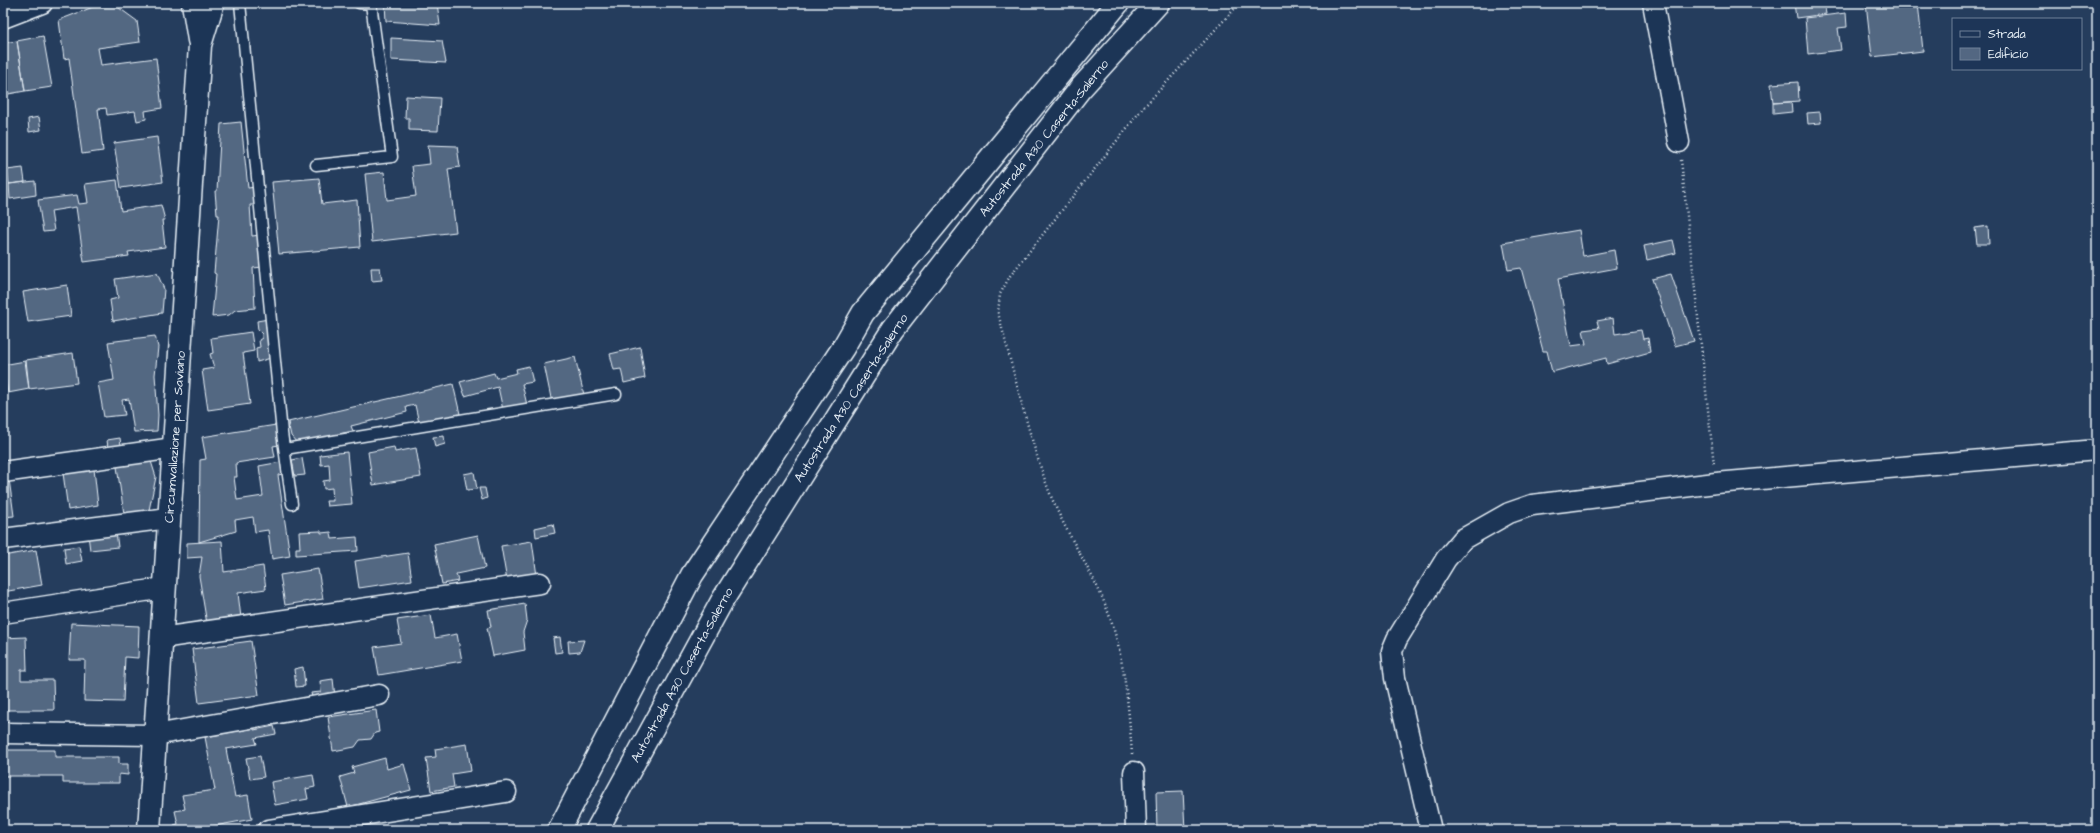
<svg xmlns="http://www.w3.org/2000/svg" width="2100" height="833" font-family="'Architects Daughter',sans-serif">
<rect width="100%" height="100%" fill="#253d5d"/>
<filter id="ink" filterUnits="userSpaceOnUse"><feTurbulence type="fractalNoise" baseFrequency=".025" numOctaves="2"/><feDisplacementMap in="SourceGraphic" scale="8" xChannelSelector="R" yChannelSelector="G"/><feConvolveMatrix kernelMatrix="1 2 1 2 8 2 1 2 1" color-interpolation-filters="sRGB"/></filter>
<g filter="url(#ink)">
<path fill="#536782" stroke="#e8f1f8" d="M385 3H437L440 25 386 21Z
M1794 3H1824L1826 14 1796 18Z
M1866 3H1918L1923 51 1872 57Z
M115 5 137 21 140 42 98 48 101 65 156 58 162 108 145 111 146 119 137 121 135 111 107 115 106 108 98 109 103 151 82 154 69 58 64 59 59 20 93 7Z
M1846 13 1847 27 1838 28 1841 50 1808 54 1805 18Z
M43 36 52 87 25 91 17 41Z
M391 38 442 41 446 63 391 60Z
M17 41 25 91 3 95V43Z
M1798 82 1799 101 1773 103 1771 84Z
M406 96 440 98 438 131 409 130V118H405Z
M1791 102 1792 112 1773 114V103Z
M1820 112 1821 123 1808 124 1807 113Z
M39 117 41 130 29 132 28 119Z
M241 122 248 188 255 187 257 205H250L252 236 260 235 263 267 253 268 255 308 235 310 229 315 212 317 216 274 214 273 219 215H217L215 191H217L221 124Z
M157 137 163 182 121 188 114 143Z
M428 145 457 146 460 167 448 169 456 232 372 242 365 174 384 172 387 200 416 196 412 166 430 164Z
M23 168 25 182 9 184 7 170Z
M319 178 322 204 357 200 360 247 279 254 272 182Z
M117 180 121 211 161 205 165 220H162L165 247 128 252 129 256 84 262 76 207 51 211 54 231 43 232 38 200 77 195 79 204 88 203 85 184Z
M35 181 36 195 10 199 9 184Z
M1988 226 1989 244H1977L1975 228Z
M1579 230 1583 256 1614 250 1617 268 1558 279 1571 346 1586 344 1583 330 1599 328 1597 321 1613 318 1615 334 1641 330 1643 339 1648 338 1650 352 1607 364 1606 358 1552 372 1547 351H1543L1521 268 1508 270 1503 243Z
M1673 240 1676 253 1647 260 1644 246Z
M371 268H380L382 280 372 281Z
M157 273 164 289 162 313 113 321 110 300 118 298 115 279Z
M1671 274 1694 341 1675 346 1652 279Z
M67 285 71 316 28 322 23 292Z
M268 319 271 358 257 362 256 348 260 347 259 340 262 338V334L258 330 257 321Z
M251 332 254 351 243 353 250 404 208 410 202 370 214 368 210 354 213 353 211 338Z
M155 336 158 347 155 375 158 415 157 431 134 432 129 399 122 400 125 415 104 417 98 383 114 380 108 342Z
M640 347 645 378 624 383 621 369 614 370 610 354Z
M73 353 77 383 29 389 26 360Z
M575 357 584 395 552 403 544 364Z
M25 361 29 389 8 393 3 365Z
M529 366 533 382 522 384 527 405 503 410 498 387 465 396 460 382 494 373 496 378 517 373 516 369Z
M453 384 460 414 419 423 415 405 406 407 407 412 351 426 353 431 297 443 291 436 288 422Z
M276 425 279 445 273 446 275 457 236 463 237 477H234L237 500 263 496 259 466 281 462 283 474 278 475 290 556 272 559 268 530 255 532 253 517 235 520 236 531 199 542 200 460 206 459 202 437Z
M444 436 445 444 435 447 433 437Z
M120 438 121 446 108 448 107 440Z
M394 447 395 452 416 448 421 477 373 485 368 452Z
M347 452 352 504 327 506 326 501H333L332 488 324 489 323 481 330 480 329 464 321 465 320 455Z
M149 455 156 477 149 510 124 514 116 460Z
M302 458 305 475 295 476 292 460Z
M94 469 98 505 68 510 63 473Z
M474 472 477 489 467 490 464 474Z
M9 479 14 516 3 517V480Z
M479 488H485L487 498 482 500Z
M553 524 555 533 536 537 535 528Z
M321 531V533L331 532 332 539 357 537 358 551 296 555V548H300L299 532Z
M116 532 118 547 90 550 88 535Z
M478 535 485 568 456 574 458 581 442 584 434 544Z
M222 541 224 572 263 566 266 589 238 593 241 618 207 624 199 576 202 557 187 558V543Z
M532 541 537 576 507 581 501 546Z
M79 546 82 561 66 564 64 548Z
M36 550 42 585 3 592V556Z
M408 553 412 580 359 588 355 561Z
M318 569 323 599 285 605 280 575Z
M525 604 527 620 523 632 525 650 493 656 487 628 491 627 488 610Z
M431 615 435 638 457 634 462 661 379 675 374 647 401 643 397 620Z
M71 623 139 626 138 658 125 657 123 702 84 701 85 660H69Z
M26 637 27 670H21V680H53L54 710H3V638Z
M560 637 562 652 555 653 553 638Z
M584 640 580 652 569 653 568 641Z
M251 641 259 695 199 703 192 649Z
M303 667 305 686 296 687 294 669Z
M333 679 335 697 313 701 311 693 321 692 320 681Z
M376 710 379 732 375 733 371 739 360 740 355 747 333 751 328 717Z
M274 726 276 734 255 738 257 744 226 749 235 797 248 795 252 819 193 830H175L174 825 178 824 175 811 185 809 182 795 215 790 205 737 254 728V730Z
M467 744 471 771 452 774 454 787 431 791 426 758 436 757 435 749Z
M3 750H55V757H119V764H128V775L119 774V783H63V776H3Z
M260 756 264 777 250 779 246 758Z
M385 758 387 769 404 764 411 790 348 807 340 777 354 773 352 767Z
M313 775 315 787 306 789 308 799 275 805 271 782Z
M1183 791 1185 830H1157L1156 792Z"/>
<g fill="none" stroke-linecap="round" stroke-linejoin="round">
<g stroke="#e8f1f8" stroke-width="13">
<path id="lane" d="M240 3 282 433 292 504
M316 165 392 157 371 4 359 3
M285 449 616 394"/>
</g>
<g stroke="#e8f1f8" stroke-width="23">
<path id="street" d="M1653 3 1679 142
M3 18 42 3
M3 472 174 448
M3 539 169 518
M3 613 164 588
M161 638 540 583
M3 733 155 735 379 695
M1134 772 1136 830
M268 830 506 792
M1431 830 1395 678 1392 651 1397 639 1446 559 1463 539 1509 513 1532 505 1716 483 2097 450"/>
</g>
<g stroke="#e8f1f8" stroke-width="25">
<path id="secondary" d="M193 3 199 40
M149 830 200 45 213 3"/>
</g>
<g stroke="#e8f1f8" stroke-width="25">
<path id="highway" d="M559 830 692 575 843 348 863 313 1118 3
M597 830 722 601 893 329 1080 89 1158 3"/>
</g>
<path stroke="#e8f1f8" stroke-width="2.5" stroke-dasharray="1 3" stroke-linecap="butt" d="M1681 160 1714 465
M1132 754C1128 701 1124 647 1102 597 1086 561 1063 528 1049 491 1028 434 1014 373 998 313L1000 294 1010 276 1142 109 1240 3"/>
<use href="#lane" stroke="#1d3557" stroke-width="10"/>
<use href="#street" stroke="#1d3557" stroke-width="20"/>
<use href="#secondary" stroke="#1d3557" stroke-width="22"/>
<use href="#highway" stroke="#1d3557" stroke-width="22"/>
</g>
</g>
<g text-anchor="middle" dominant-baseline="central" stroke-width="3" stroke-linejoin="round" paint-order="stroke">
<g font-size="13" fill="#e8f1f8" stroke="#1d3557">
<text transform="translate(1044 138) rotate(-51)">Autostrada A30 Caserta-Salerno</text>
<text transform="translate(851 398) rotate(-57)">Autostrada A30 Caserta-Salerno</text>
<text transform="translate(175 437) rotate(-86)">Circumvallazione per Saviano</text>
<text transform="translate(682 675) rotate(-61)">Autostrada A30 Caserta-Salerno</text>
</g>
</g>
<rect width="2100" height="833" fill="none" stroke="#1d3557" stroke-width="16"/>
<rect x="8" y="8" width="2084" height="817" fill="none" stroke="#e8f1f8" stroke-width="1.5" filter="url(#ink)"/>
<rect x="1952" y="18" width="130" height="52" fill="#1d3557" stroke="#6e8097"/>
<rect x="1960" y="31" width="20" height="6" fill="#1d3557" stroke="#6e8097"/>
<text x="1988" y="38" font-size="12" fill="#e8f1f8">Strada</text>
<rect x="1960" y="48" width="20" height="12" fill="#536782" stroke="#6e8097"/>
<text x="1988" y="58" font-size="12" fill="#e8f1f8">Edificio</text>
</svg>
